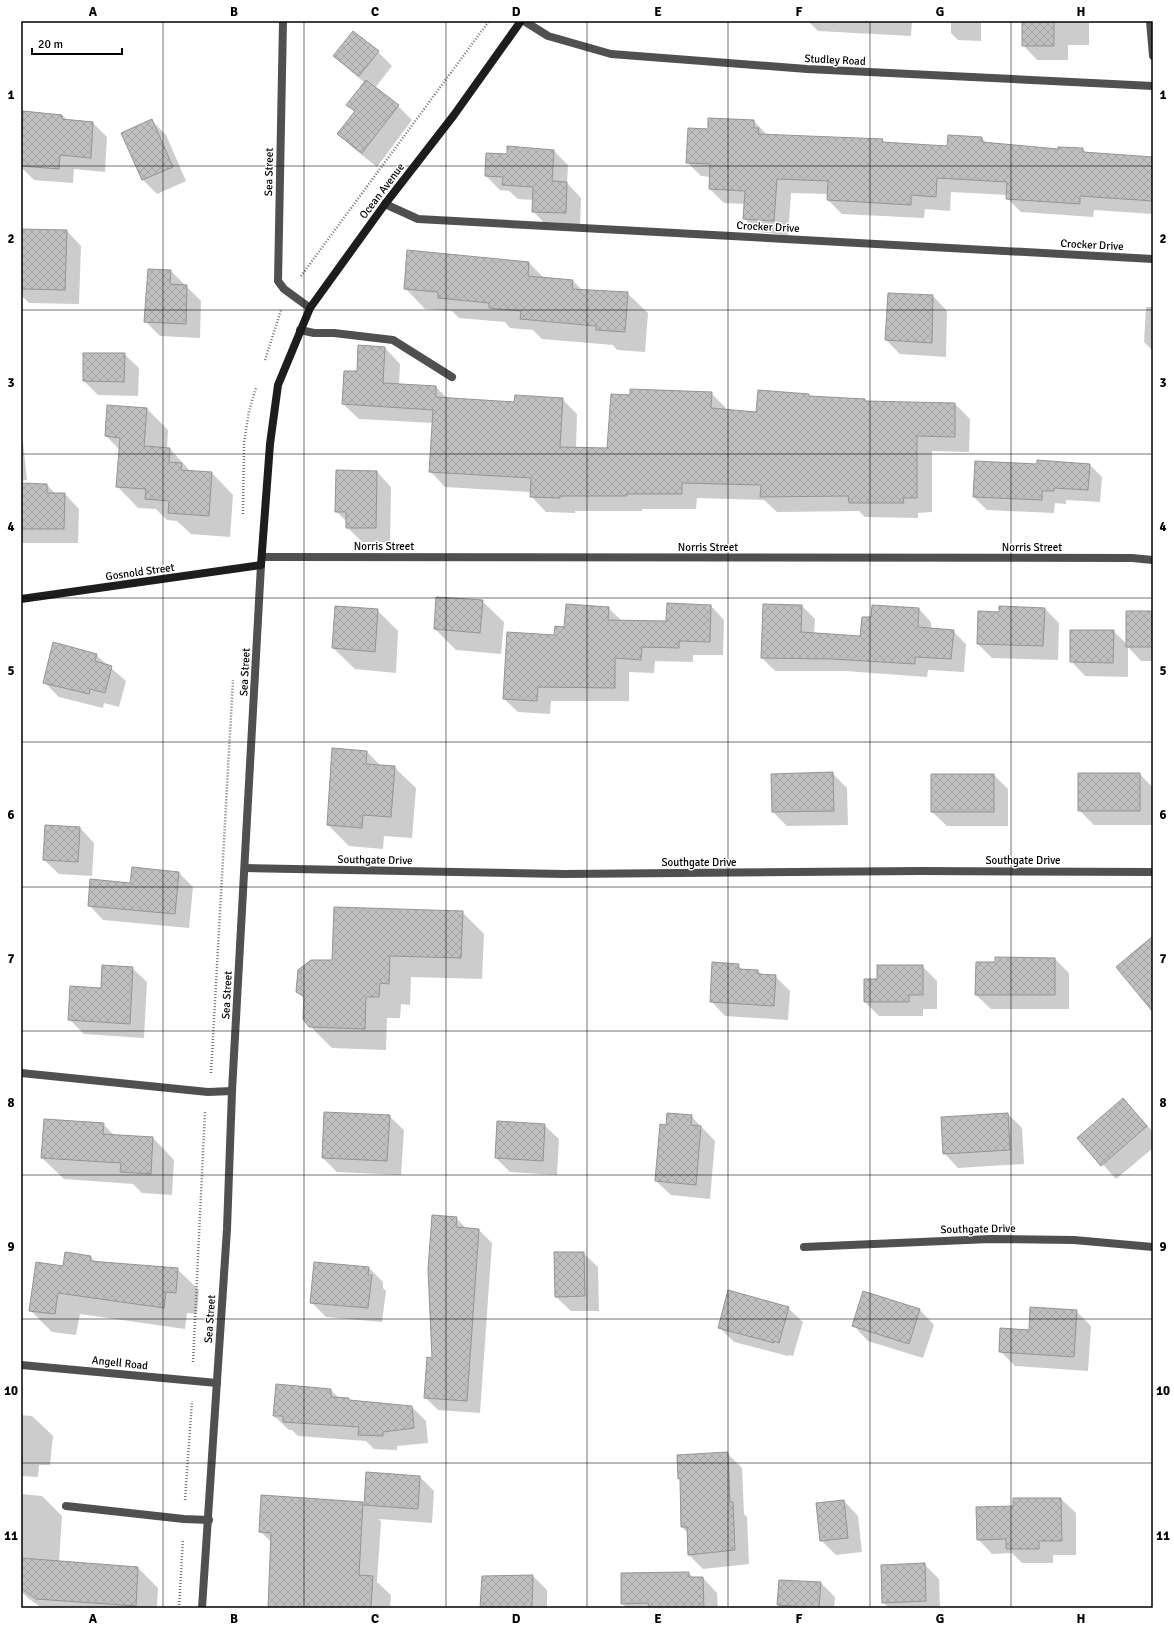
<svg xmlns="http://www.w3.org/2000/svg" width="1174" height="1629" font-family="Signika,sans-serif">
<defs>
<pattern id="building-cross-hatch" width="8" height="8" patternUnits="userSpaceOnUse"><rect width="8" height="8" fill="#c0c0c0"/><path d="M0 0l8 8M0 8l8-8" fill="none" stroke="#a3a3a3"/></pattern>
</defs>
<rect width="100%" height="100%" fill="#fff"/>
<path fill="#0003" d="M808 21H912L911 36 818 31Z
M951 21H981V41L958 40 951 33Z
M1023 21H1089V45H1068V60H1037L1023 45Z
M378 52 392 66 375 88 398 106 412 120 377 167 353 148 338 134 355 112 348 105 365 83 349 70 335 56Z
M24 112 62 115 67 120 93 123 107 137 105 172 74 169 73 183 34 180 21 167Z
M709 119 754 121 768 136 882 140 885 143 948 147 982 138 987 144 1059 150 1083 149 1087 154 1153 158V214L1094 210 1093 217 1021 212 1007 198V195L951 192 950 211 925 209 924 218 842 214 828 200V194L791 193 788 235 758 232 744 218 745 204 724 203 710 189 711 177 701 176 687 162 708 130Z
M152 121 166 135 186 181 157 194 143 180Z
M554 151 568 165 567 183 581 198 580 227 547 226 533 211 534 200 518 199 509 191 500 190 486 176 508 155Z
M21 230 67 231 81 246 79 304 29 303 21 295Z
M529 263 545 279 573 281 582 290 627 293 648 313 645 352 617 350 613 345 542 339 533 330 510 328 505 322 459 318 452 311 425 309 405 288Z
M171 271 201 301 200 338 160 336 145 321Z
M933 296 947 311 946 357 900 354 886 340Z
M1146 307H1153V351L1144 342Z
M385 348 400 364 399 385 436 387 448 399 515 403 562 399 577 414 576 449H608L631 396 711 393 726 408V411L757 413 809 395 811 397 865 400 867 402 955 404 970 419 969 452 932 451V512L918 513V518L865 517 859 511 777 512 764 500 697 498 696 509H642V511H575V513L546 512 531 496V492L445 487 430 471 433 423 359 419 343 404 357 372Z
M84 354H124L139 368 138 396 98 395 84 381Z
M108 406 147 409 168 430 167 449H170L191 472 212 473 233 495 230 537 191 534 177 521 167 520 156 509 138 508 117 486 120 450 106 436Z
M21 441 23 442 27 480 21 481Z
M976 463 1038 465 1089 464 1102 477 1100 502 1066 500V504L1055 503 1054 513 987 510 974 497Z
M337 471 377 472 391 487 390 542H362L347 527V522L336 511Z
M21 484 47 485 56 494H65L79 509 78 543H23L21 541Z
M482 601 504 622 501 654 456 650 435 629Z
M711 606 724 620 723 655H693V662L655 661 654 673 629 672V701H551L550 714 518 712 504 699 555 636 565 628 608 608 622 621 667 622Z
M802 606 815 619 814 634 861 637 872 618 919 609 931 622V629L953 631 966 644 964 672 928 670 927 677 845 671H775L762 658Z
M1045 609 1059 623 1058 660 992 658 978 644 1000 613Z
M377 610 398 631 396 673 355 669 333 648Z
M1153 612V661H1141L1128 647V677L1085 676 1071 661 1113 631 1127 644Z
M96 655 126 681 119 707 104 703 103 708 59 697 44 682Z
M367 752 381 766 394 767 416 788 412 838 384 836 383 849 349 846 328 825Z
M832 773 847 788 848 825 787 826 773 812Z
M1140 774 1153 788V825H1094L1079 810Z
M994 775 1008 789V826H947L932 812Z
M80 828 94 843 92 876 59 874 44 860Z
M178 872 193 887 189 928 103 920 89 905 131 884Z
M462 912 484 934 482 979 411 977 410 1005 401 1004 400 1018H387L386 1050 332 1048 310 1026 304 999 297 991 333 961Z
M1055 959 1069 973V1009H991L976 995Z
M738 965 743 970 758 971 762 975 775 976 790 991 788 1020 725 1016 711 1001Z
M922 966 937 981V1009H923V1016H879L864 1001 878 980Z
M132 968 147 982 144 1038 84 1034 69 1019 102 989Z
M1123 1099 1153 1132V1148L1116 1179 1079 1138Z
M1008 1114 1022 1128 1024 1164 958 1168 944 1153Z
M389 1116 404 1130 401 1175 337 1172 323 1158Z
M691 1116 715 1141 710 1199 671 1195 656 1181 667 1126Z
M103 1124 115 1136 153 1138 174 1160 172 1195 142 1193 133 1184 64 1179 42 1158Z
M544 1125 559 1139 557 1175 510 1172 496 1158Z
M456 1218 467 1229 479 1230 492 1243 480 1413 438 1410 425 1397 433 1359Z
M555 1253H583L598 1267 599 1311H571L556 1297Z
M91 1257 96 1262 177 1269 199 1290 197 1314 187 1313 185 1329 80 1314 76 1335 52 1332 30 1310 64 1267Z
M369 1268 383 1282V1288L386 1291 382 1322 326 1317 311 1302Z
M788 1308 803 1322 793 1356 789 1355 788 1356 734 1342 719 1327Z
M920 1310 934 1325 923 1358 868 1341 854 1326Z
M1076 1311 1091 1326 1088 1371 1015 1366 1000 1351 1030 1331Z
M331 1390 340 1399H348L350 1401 412 1407 426 1421 428 1443 397 1446V1450L374 1449 366 1441 298 1436 292 1430H289L274 1416Z
M21 1415 32 1416 53 1436 50 1465H39L38 1477 21 1476Z
M727 1453 742 1468 744 1514 747 1517 749 1564 703 1569 689 1555 688 1533 682 1527 681 1480 679 1478Z
M367 1473 420 1477 434 1491 432 1523 379 1519 381 1522 377 1582 391 1595 390 1608H269L272 1543 260 1531 363 1503 365 1505Z
M21 1494 42 1496 62 1516 59 1562 138 1568 158 1588 157 1608H42L28 1598 21 1591Z
M1014 1499H1061L1076 1513V1555H1053V1563H1022L1012 1553 992 1554 978 1539 1014 1507Z
M844 1501 858 1516 862 1552 836 1555 821 1540Z
M924 1564 939 1579 940 1608H889L883 1602Z
M689 1573 693 1578H703L717 1593 718 1608H627L622 1603Z
M533 1576 547 1590V1608H481Z
M780 1581 821 1583 835 1597 834 1608H782L778 1605Z"/>
<path fill="url(#building-cross-hatch)" stroke="#949494" d="M1022 21H1054V46H1022Z
M353 31 379 51 359 76 333 56Z
M366 80 399 105 362 153 337 134 355 111 346 105Z
M23 111 62 115V119L93 122 91 158 60 155 59 169 21 166Z
M708 118 754 120V128H759L758 134 883 139 882 142 947 146 948 135 982 137V142L1058 149V147L1083 148V152L1153 157V201L1080 196V204L1006 199 1007 182 937 178 936 197 911 195V205L827 200 828 181 777 179 774 221 743 219 745 191 709 189 710 164 686 163 688 128 708 129Z
M152 119 173 167 142 180 121 133Z
M507 146 554 150 552 181 567 182 566 213 532 212 533 187 502 185 503 177 485 176 486 153 507 154Z
M21 229 67 230 65 290 21 289Z
M407 250 529 262 528 276 573 280 572 289 628 292 625 332 596 330V326L520 319 521 311 489 308V303L438 298V292L404 289Z
M148 269 171 270 170 284 187 285 186 324 144 322Z
M888 293 933 295 932 343 885 340Z
M358 345 385 347 383 383 436 386V397L514 402 515 395 563 398 560 447 607 448 611 394 630 395V389L712 392 711 408 756 412 758 390 809 394V396L865 399V401L955 403V437L917 436V498H903L904 503H849L848 496 760 497 761 485 682 483V494H627V496H560V498L530 497 531 478 429 472 433 410 342 404 344 371H357Z
M83 353H125L124 382 83 381Z
M107 405 147 408 144 446 170 448 169 462 182 463 181 470 212 472 209 516 168 513 169 501 145 499 146 489 116 487 120 438 105 436Z
M1037 460 1090 464 1088 490 1054 488V491H1042V500L973 497 975 461 1037 464Z
M336 470 377 471 376 528H346V512H335Z
M21 483 47 484V493H65L64 529H21Z
M436 597 483 600 480 633 434 629Z
M667 603 711 605 710 642 679 641V648L642 647 641 660 615 658V688L538 687 537 701 503 699 507 632 554 635 555 626 564 627 566 604 609 607 608 620 666 621Z
M763 604 802 605 801 632 860 636 862 617H871L872 605 919 608 918 627 954 630 951 659 915 657V664L832 659 761 658Z
M335 606 378 609 375 652 332 648Z
M999 606 1045 608 1043 646 977 644 978 611 999 612Z
M1126 611H1153V647H1126Z
M1070 630H1114L1113 663 1070 662Z
M53 642 97 654 95 661 112 666 105 693 90 689 89 694 43 683Z
M332 748 367 751 366 764 395 766 391 817 363 815 362 828 327 825Z
M833 772 834 811 772 812 771 774Z
M1078 773H1140V811H1078Z
M931 774H994V812H931Z
M45 825 80 827 78 862 43 860Z
M132 867 179 872 175 914 88 906 90 879 130 883Z
M334 907 463 911 461 958 390 956 389 984 380 983 379 997H366L365 1029 309 1027 303 1019 304 996 296 992 298 970 311 960H332Z
M1153 936V1012L1116 967Z
M995 957 1055 958V995H975L976 962H995Z
M712 962 739 964 738 969 758 970V974L776 975 774 1006 710 1002Z
M102 965 133 967 130 1024 68 1020 70 986 101 988Z
M877 965H923V995H909V1002H864V979H877Z
M1123 1098 1147 1126 1101 1166 1077 1138Z
M324 1112 390 1115 387 1161 322 1158Z
M667 1113 692 1115 691 1125 701 1126 696 1185 655 1181 660 1124 666 1125Z
M1008 1113 1010 1150 943 1154 941 1117Z
M44 1119 104 1123 103 1134 153 1137 151 1174 120 1172 121 1163 41 1158Z
M497 1121 545 1124 543 1161 495 1158Z
M432 1215 457 1217 456 1227 479 1229 467 1401 424 1398 427 1357 432 1358 428 1269Z
M65 1252 91 1256 90 1261 178 1268 176 1293 166 1292 164 1308 58 1293 55 1314 29 1311 36 1262 63 1266Z
M554 1252H584L585 1296 555 1297Z
M314 1262 369 1267 368 1275H372L368 1308 310 1303Z
M728 1290 789 1307 779 1343 774 1341V1343L718 1328Z
M863 1291 920 1309 909 1344 852 1326Z
M1030 1307 1077 1310 1074 1357 999 1352 1000 1328 1029 1330Z
M276 1384 331 1389V1397L349 1398V1400L412 1406 414 1428 383 1432V1436L358 1435 359 1427 283 1422V1416H273Z
M728 1452 730 1502H733L735 1550 688 1555 687 1527H681L680 1478 678 1479 677 1455Z
M366 1472 420 1476 418 1509 364 1505Z
M261 1495 363 1502 359 1575 373 1576 371 1607 268 1608 271 1533 259 1532Z
M1013 1498H1061L1062 1541H1039V1549H1006V1539L977 1540 976 1507 1013 1506Z
M844 1500 848 1538 820 1541 816 1503Z
M21 1558 138 1567 136 1606 36 1599 21 1588Z
M925 1563 926 1601 882 1603 881 1565Z
M689 1572V1577H703L704 1608H649L648 1603 621 1604V1573Z
M533 1575 532 1608H480L482 1576Z
M779 1580 821 1582 819 1608 777 1605Z"/>
<g fill="none" stroke-linecap="round" stroke-linejoin="round">
<path stroke="#727272" stroke-width="2.5" stroke-dasharray="1 2" stroke-linecap="butt" d="M301 276 489 21
M265 360 281 310
M243 514 244 443 249 411 256 388
M211 1073 233 680
M193 1362 205 1111
M185 1500 192 1401
M179 1608 183 1539"/>
<path stroke="#505050" stroke-width="8" d="M300 330 314 333H334L393 340 452 377
M21 1073 208 1092 232 1091
M66 1506 184 1519 209 1520"/>
<path stroke="#505050" stroke-width="8" d="M283 21 278 281 284 289 310 308
M524 21 548 36 611 54 807 69 1153 86
M1150 21 1153 56
M385 204 418 219 1153 259
M263 557 1132 558 1153 560
M245 868 565 874 920 871 1153 872
M804 1247 990 1239 1074 1240 1153 1247
M21 1365 217 1383"/>
<path stroke="#505050" stroke-width="8" d="M202 1608 227 1229 232 1091 261 565"/>
<path stroke="#1d1d1d" stroke-width="8" d="M21 599 261 565 270 444 278 385 310 308 385 204 454 115 521 21"/>
</g>
<path fill="none" stroke="#000" stroke-width="1" stroke-opacity="0.55" d="M163 21V1608M304 21V1608M446 21V1608M587 21V1608M728 21V1608M870 21V1608M1011 21V1608M21 166H1153M21 310H1153M21 454H1153M21 598H1153M21 742H1153M21 887H1153M21 1031H1153M21 1175H1153M21 1319H1153M21 1463H1153"/>
<g text-anchor="middle" dominant-baseline="central" stroke-width="3" stroke-linejoin="round" paint-order="stroke">
<g font-size="11" fill="#000" stroke="#fff">
<text transform="translate(835 60) rotate(3)">Studley Road</text>
<text transform="translate(269 172) rotate(-89)">Sea Street</text>
<text transform="translate(382 191) rotate(-53)">Ocean Avenue</text>
<text transform="translate(768 227) rotate(3)">Crocker Drive</text>
<text transform="translate(1092 245) rotate(3)">Crocker Drive</text>
<text x="384" y="546">Norris Street</text>
<text x="708" y="547">Norris Street</text>
<text x="1032" y="547">Norris Street</text>
<text transform="translate(140 572) rotate(-8)">Gosnold Street</text>
<text transform="translate(245 672) rotate(-87)">Sea Street</text>
<text transform="translate(375 860) rotate(1)">Southgate Drive</text>
<text x="1023" y="860">Southgate Drive</text>
<text x="699" y="862">Southgate Drive</text>
<text transform="translate(227 995) rotate(-87)">Sea Street</text>
<text transform="translate(978 1229) rotate(-1)">Southgate Drive</text>
<text transform="translate(210 1319) rotate(-86)">Sea Street</text>
<text transform="translate(120 1363) rotate(6)">Angell Road</text>
</g>
</g>
<rect width="1174" height="1629" fill="none" stroke="#ffffff" stroke-width="44"/>
<path d="M32 48v6h90v-6" fill="none" stroke="#000000" stroke-width="2"/>
<text x="38" y="48" font-size="12" fill="#000000" stroke="#ffffff" stroke-width="3" paint-order="stroke">20 m</text>
<rect x="22" y="22" width="1130" height="1585" fill="none" stroke="#000" stroke-width="1.5"/>
<g font-size="13" text-anchor="middle" font-weight="bold" fill="#000">
<text x="93" y="16">A</text>
<text x="234" y="16">B</text>
<text x="375" y="16">C</text>
<text x="516" y="16">D</text>
<text x="658" y="16">E</text>
<text x="799" y="16">F</text>
<text x="940" y="16">G</text>
<text x="1081" y="16">H</text>
<text x="11" y="99">1</text>
<text x="1163" y="99">1</text>
<text x="11" y="243">2</text>
<text x="1163" y="243">2</text>
<text x="11" y="387">3</text>
<text x="1163" y="387">3</text>
<text x="11" y="531">4</text>
<text x="1163" y="531">4</text>
<text x="11" y="675">5</text>
<text x="1163" y="675">5</text>
<text x="11" y="819">6</text>
<text x="1163" y="819">6</text>
<text x="11" y="963">7</text>
<text x="1163" y="963">7</text>
<text x="11" y="1107">8</text>
<text x="1163" y="1107">8</text>
<text x="11" y="1251">9</text>
<text x="1163" y="1251">9</text>
<text x="11" y="1395">10</text>
<text x="1163" y="1395">10</text>
<text x="11" y="1540">11</text>
<text x="1163" y="1540">11</text>
<text x="93" y="1623">A</text>
<text x="234" y="1623">B</text>
<text x="375" y="1623">C</text>
<text x="516" y="1623">D</text>
<text x="658" y="1623">E</text>
<text x="799" y="1623">F</text>
<text x="940" y="1623">G</text>
<text x="1081" y="1623">H</text>
</g>
</svg>
